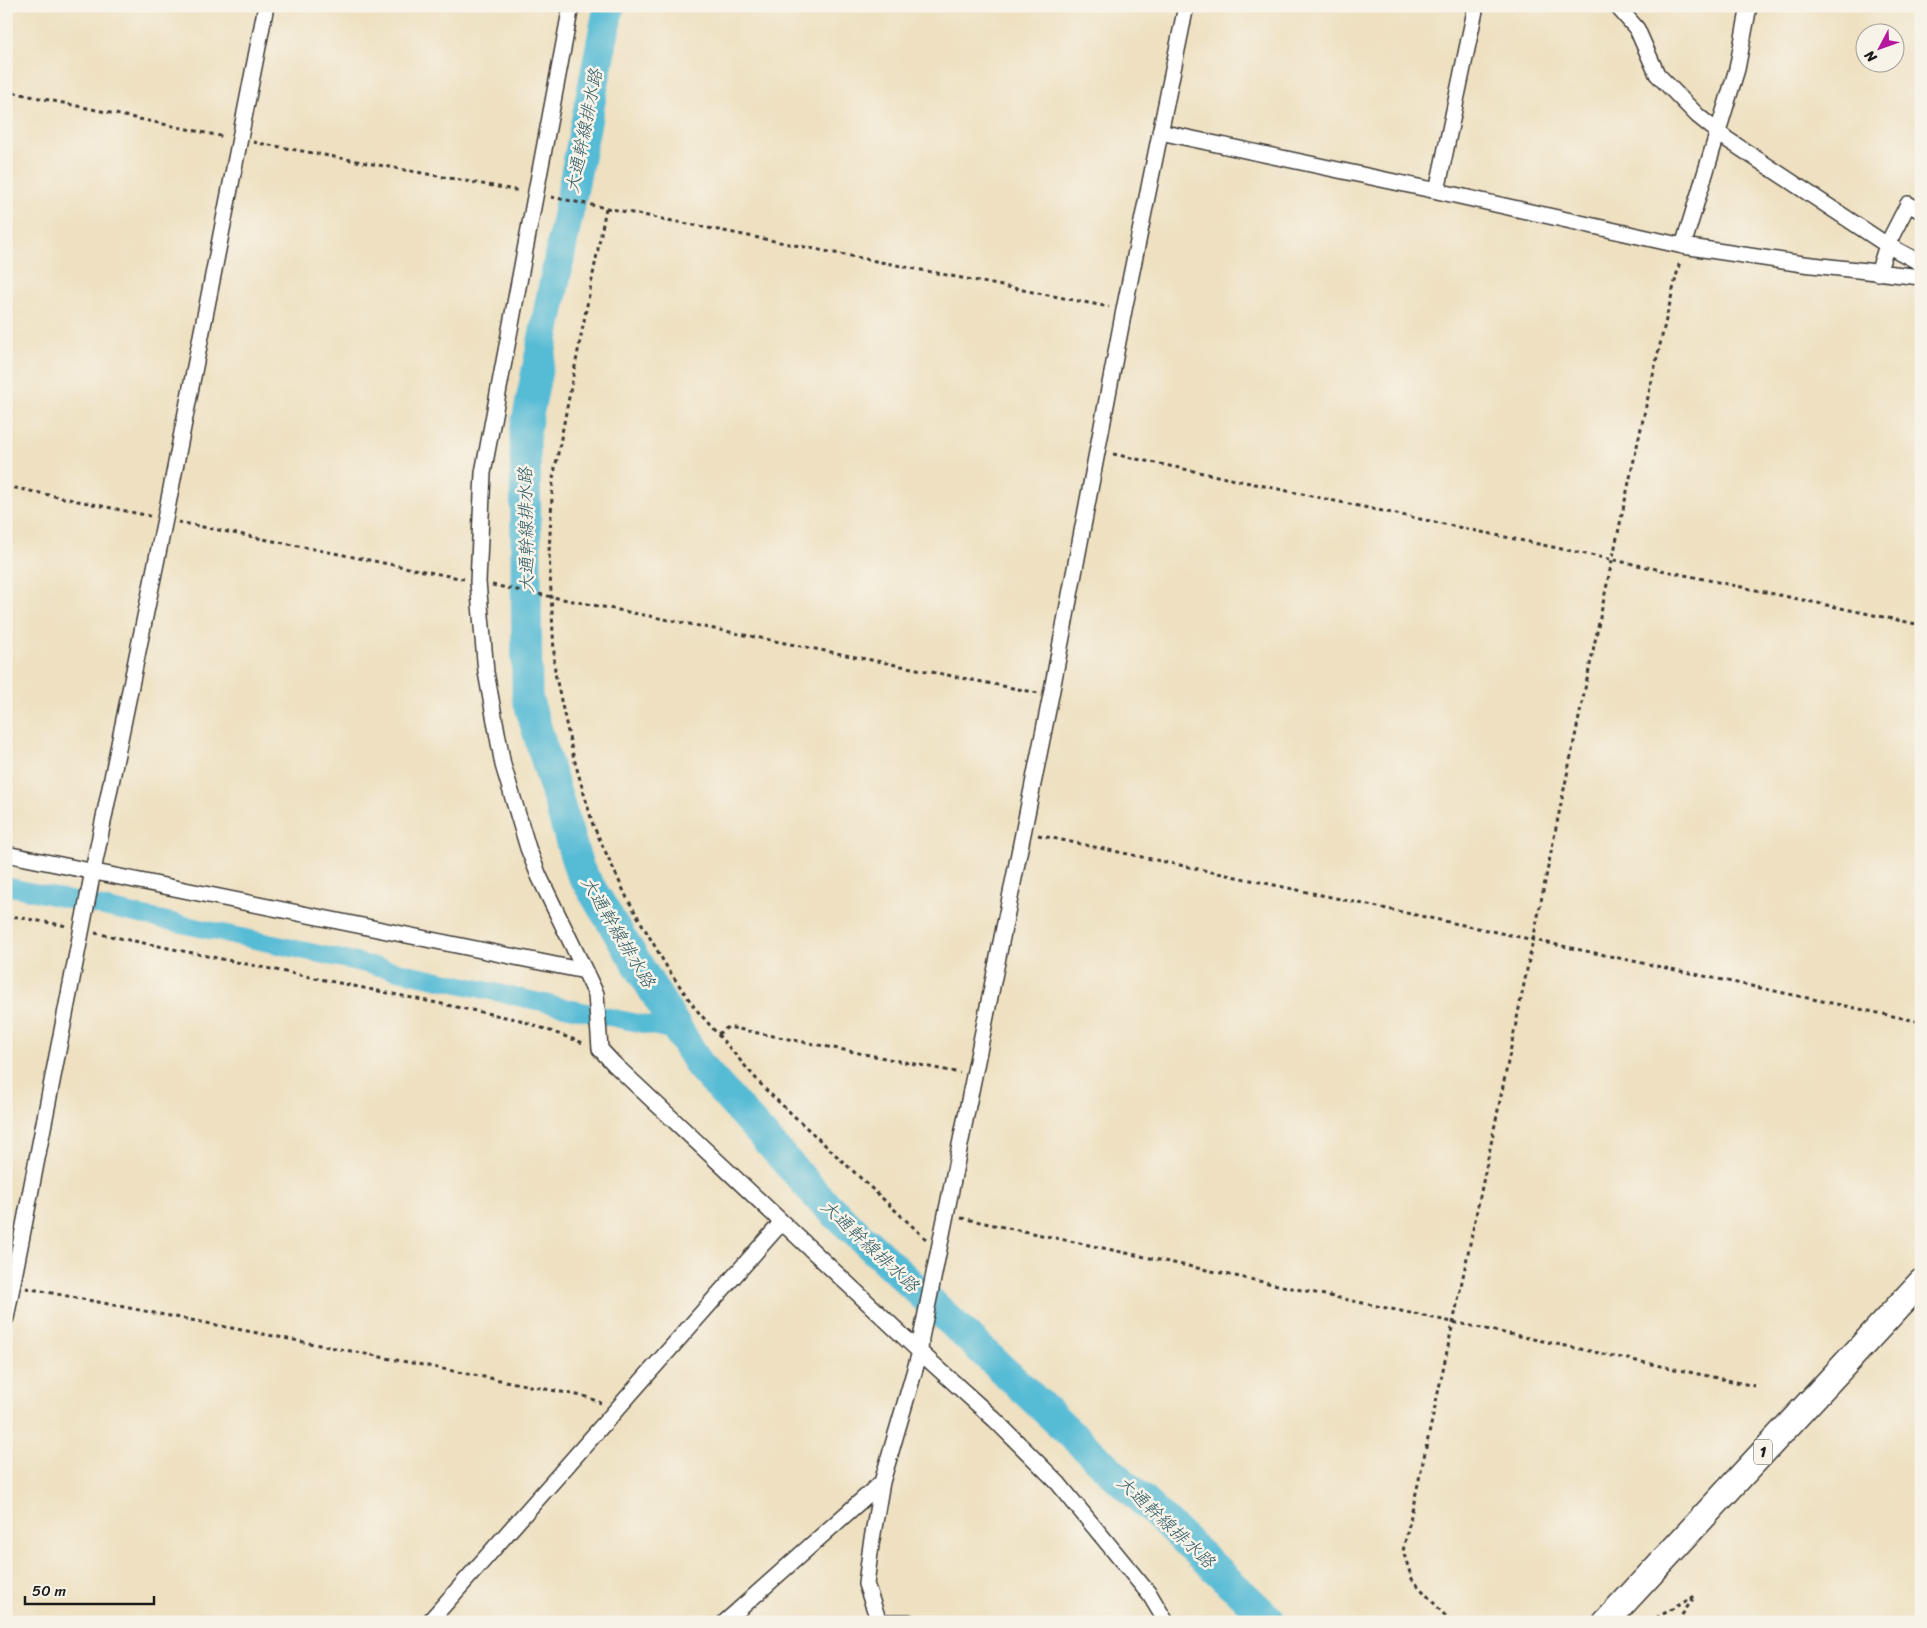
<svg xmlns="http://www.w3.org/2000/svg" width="1927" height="1628" font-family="Sriracha,'Klee One',sans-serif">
<rect width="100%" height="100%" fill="#f7f3e8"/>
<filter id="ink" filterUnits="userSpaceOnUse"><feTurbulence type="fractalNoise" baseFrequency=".02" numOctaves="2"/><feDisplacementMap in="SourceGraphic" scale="10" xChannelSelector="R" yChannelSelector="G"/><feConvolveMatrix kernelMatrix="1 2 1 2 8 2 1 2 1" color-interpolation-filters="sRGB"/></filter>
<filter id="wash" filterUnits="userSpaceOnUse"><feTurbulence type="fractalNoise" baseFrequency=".0096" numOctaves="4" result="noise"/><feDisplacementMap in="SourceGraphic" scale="20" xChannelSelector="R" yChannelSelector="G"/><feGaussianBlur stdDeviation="1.12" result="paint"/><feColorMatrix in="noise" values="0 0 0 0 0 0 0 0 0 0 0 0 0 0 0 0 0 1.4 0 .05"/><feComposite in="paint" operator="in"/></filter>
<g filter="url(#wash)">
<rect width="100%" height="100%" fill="#eee0c0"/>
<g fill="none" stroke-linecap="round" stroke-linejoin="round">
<path stroke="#56bbd5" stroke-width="18" d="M6 886 679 1032"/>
<path stroke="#56bbd5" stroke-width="31" d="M609 6 525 431 527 697 579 869 700 1066 820 1199 1269 1619"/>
</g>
</g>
<g filter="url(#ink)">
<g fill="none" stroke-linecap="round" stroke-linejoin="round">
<g stroke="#3c3935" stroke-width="18">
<path id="minor" d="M571 6 483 473 478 582 486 672 503 765 528 848 539 876 596 994 600 1049 614 1064 920 1352 995 1420 1058 1483 1150 1595 1166 1622
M1617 6 1637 29 1657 74 1698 116 1728 140 1887 245 1921 263
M1160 132 1437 191 1683 246 1803 264 1921 277
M1437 191 1476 6
M1683 246 1737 69 1749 6
M1878 273 1887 245 1908 204 1921 211
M6 854 585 971
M6 1318 93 871 165 519 266 6
M429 1622 782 1222
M725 1622 882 1482
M879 1622 866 1584 871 1545 882 1482 920 1352 921 1338 1051 695 1124 310 1186 6
M882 1622H909"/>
</g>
<g stroke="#3c3935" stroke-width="28">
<path id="primary" d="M1606 1622 1921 1282"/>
</g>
<path stroke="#3c3935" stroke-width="3" stroke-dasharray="4 4" stroke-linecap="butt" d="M6 91 225 137
M253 142 520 191
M551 197 1109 307
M606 208 553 479 549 552 555 673 573 755 593 825 627 898 668 969 695 1008 765 1089 926 1239
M1113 454 1921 625
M6 486 150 516
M178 522 464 579
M492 585 1038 693
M1038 835 1921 1022
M6 915 67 926
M95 933 520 1020 586 1044
M718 1034 728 1027 960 1073
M961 1218 1755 1386
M26 1288 587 1397 601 1403
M1451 1622 1412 1579 1403 1551C1458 1307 1508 1063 1558 818 1597 632 1635 445 1680 261
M1649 1622 1695 1596 1677 1622"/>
<use href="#minor" stroke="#fff" stroke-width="15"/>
<use href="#primary" stroke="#fff" stroke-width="25"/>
</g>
</g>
<g text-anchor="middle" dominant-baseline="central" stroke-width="5" stroke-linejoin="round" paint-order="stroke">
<rect fill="#f7f3e8" stroke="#5e5c59" stroke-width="1" x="1754" y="1439.5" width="18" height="25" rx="4"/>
<g font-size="15" font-weight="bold" fill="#1c1c1c">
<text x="1763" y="1452">1</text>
</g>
<g font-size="18" font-style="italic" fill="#335c66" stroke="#f7f3e8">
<text transform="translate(584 131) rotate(-79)">大通幹線排水路</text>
<text transform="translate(526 530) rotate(-91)">大通幹線排水路</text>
<text transform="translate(618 932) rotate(59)">大通幹線排水路</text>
<text transform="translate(870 1246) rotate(43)">大通幹線排水路</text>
<text transform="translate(1166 1522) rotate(43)">大通幹線排水路</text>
</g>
</g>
<rect width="1927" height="1628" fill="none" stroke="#f7f3e8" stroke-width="25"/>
<g transform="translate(1880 48) rotate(229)"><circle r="24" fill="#f7f3e8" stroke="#9f9d96"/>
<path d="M0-4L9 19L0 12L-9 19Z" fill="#b5179e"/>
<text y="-8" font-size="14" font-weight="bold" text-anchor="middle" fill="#1c1c1c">N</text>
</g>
<path d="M25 1596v8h129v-8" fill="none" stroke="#1c1c1c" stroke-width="2.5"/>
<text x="32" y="1596" font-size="15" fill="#1c1c1c" stroke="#f7f3e8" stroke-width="4" paint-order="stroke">50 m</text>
</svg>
